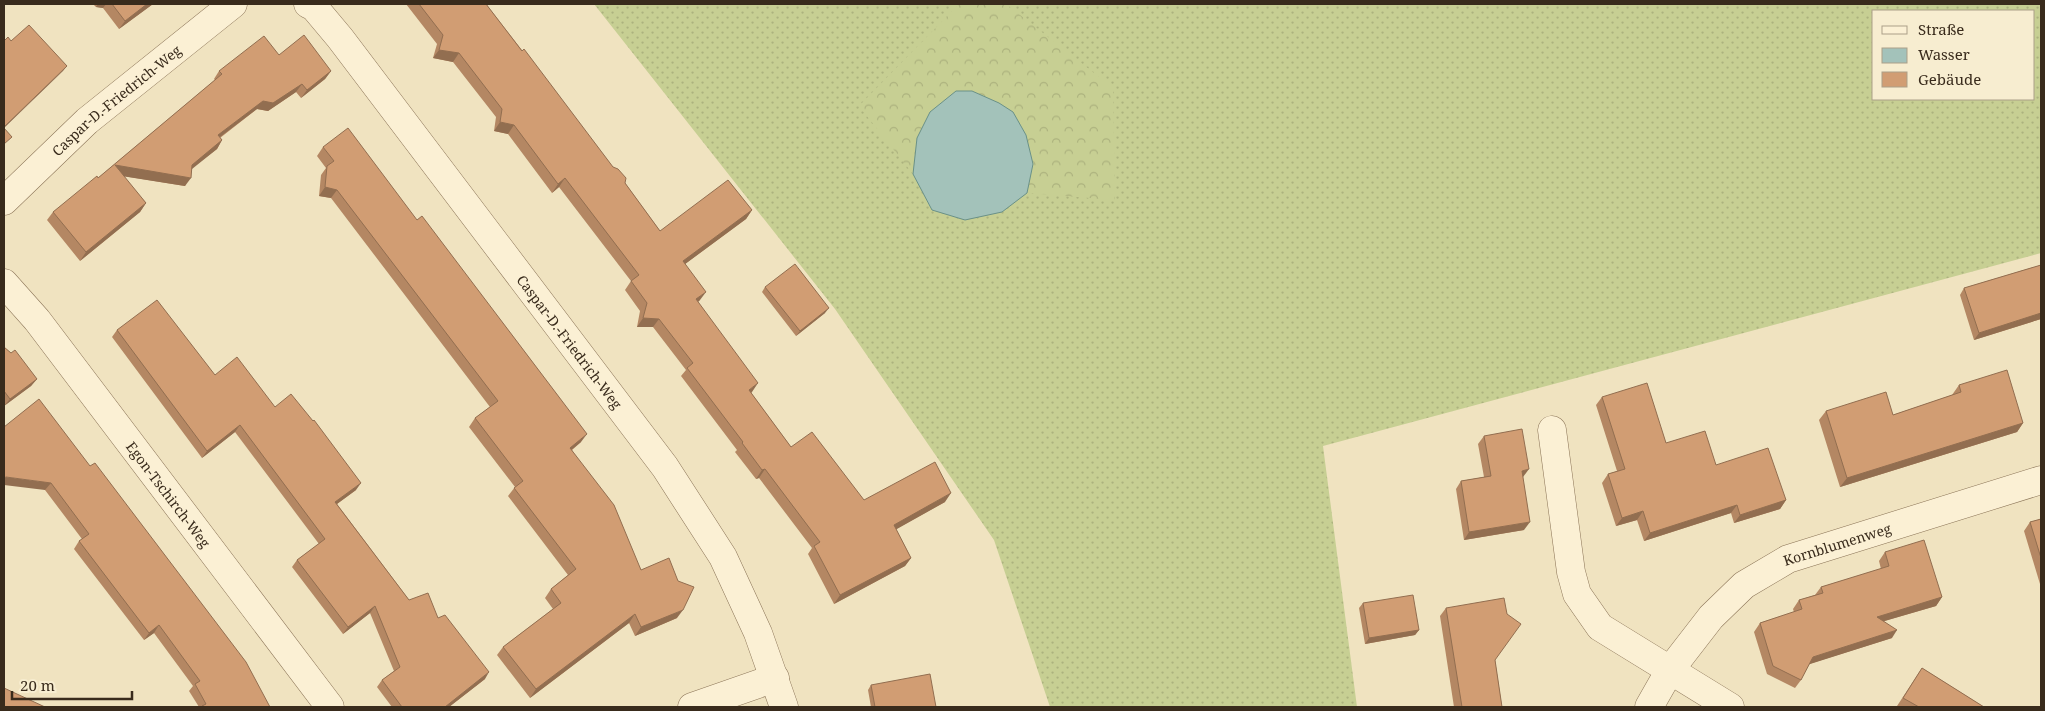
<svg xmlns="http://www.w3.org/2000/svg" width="2045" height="711" font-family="'Noto Serif',serif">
<defs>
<pattern id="grass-dots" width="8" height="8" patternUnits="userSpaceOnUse" patternTransform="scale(1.25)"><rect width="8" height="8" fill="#c7cf93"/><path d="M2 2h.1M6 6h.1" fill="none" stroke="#acb27e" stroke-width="1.8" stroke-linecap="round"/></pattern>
<pattern id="forest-crowns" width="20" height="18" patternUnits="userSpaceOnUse" patternTransform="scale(1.25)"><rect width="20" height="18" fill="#c7cf93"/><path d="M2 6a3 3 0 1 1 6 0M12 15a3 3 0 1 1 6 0" fill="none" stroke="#acb27e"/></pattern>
</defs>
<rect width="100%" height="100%" fill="#f0e3c0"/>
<path fill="url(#grass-dots)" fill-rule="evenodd" d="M594 4H2041V253L1323 446 1357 707H1050L994 540 835 309ZM1874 11H2034V99H1874Z"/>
<path fill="url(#forest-crowns)" d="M959 4H1006L1113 88 1115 200 1027 193 1033 164 1026 135 1013 112 917 138 913 174 859 106Z"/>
<path fill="#a3c2ba" stroke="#6a9188" d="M956 91H972L999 103 1013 112 1026 135 1033 164 1027 193 1002 212 965 220 932 210 913 174 917 138 930 112Z"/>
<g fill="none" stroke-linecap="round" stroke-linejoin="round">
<g stroke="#8b7457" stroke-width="29">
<g id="minor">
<path id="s1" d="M308 4 314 7 340 38 665 467 723 557 758 633 784 707"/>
<path id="s2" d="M4 201 87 121 233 4"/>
<path id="s3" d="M4 283 37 320 330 707"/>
<path d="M1552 430 1571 572 1577 594 1600 627 1730 707"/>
<path d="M692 707 775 678"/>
<path id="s4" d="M1649 707 1670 670 1711 617 1744 585 1788 559 2041 480"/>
</g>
</g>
<use href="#minor" stroke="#fbf0d4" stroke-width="28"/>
</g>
<path fill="#b48763" d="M93 4H153L119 29 103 8 96 7Z
M406 4H486L625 183 660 231 752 210 746 219 685 264 700 300 698 302 752 392 751 393 791 447 864 500 945 502 896 529 911 558 905 566 834 604 808 554 812 548 759 478 756 479 735 452 737 450 681 376 686 370 653 327H637L640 311 625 290 631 281 559 187 552 193 508 134 494 131 496 117 453 62 433 58 437 44Z
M279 55 331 71 325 79 301 98 296 92 268 111 257 109 220 138 222 140 217 149 192 168 185 186 123 176 146 203 140 212 80 261 47 220 53 212 98 178 215 80 214 79 219 71Z
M323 147 581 442 572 450 641 570 677 618 635 636 629 623 530 698 497 655 503 647 553 609 545 598 551 589 568 575 508 496 515 487 469 427 475 418 490 407 331 198 319 196 321 175 326 168 317 156Z
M2041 265V319L1974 340 1960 295 1964 288Z
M765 287 825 313 796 336 762 292Z
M117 330 215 375 275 407 356 490 337 504 409 600 438 618 485 679 449 707H392L377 687 382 680 394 671 370 613 343 634 292 567 297 560 319 544 235 432 202 458 112 337Z
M4 347 37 379 31 386 4 406Z
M1959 385 2023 423 2017 432 1840 487 1819 420 1826 411 1893 415 1952 395Z
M1602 397 1666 443 1716 465 1786 500 1780 509 1734 523 1731 513 1644 541 1637 520 1616 526 1602 483 1608 474 1617 471 1596 405Z
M4 427 270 707H199L189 691 193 686 154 633 144 640 74 549 79 541 82 539 45 490Z
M1484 436 1523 477 1524 530 1464 540 1456 489 1461 481 1484 477 1478 444Z
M2041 519V584H2040L2024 531 2030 522Z
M1885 552 1942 597 1936 606 1884 621 1892 638 1809 664 1801 680 1795 688 1767 674 1754 632 1760 623 1794 612 1793 609 1799 600 1815 595 1821 587 1881 569 1879 561Z
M1363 603 1419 630 1415 635 1365 644 1359 608Z
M1446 608 1495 660 1502 707H1454L1440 616Z
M1922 668 1984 707H1899L1897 706Z
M871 685 936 707H871L868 690Z"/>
<path fill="#926e50" d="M98 4H106L103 8 96 7Z
M147 4H153L119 29 125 21Z
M439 50 459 53 453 62 433 58Z
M67 66 63 71 4 128 5 126Z
M331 71 325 79 301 98 307 90Z
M302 84 296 92 268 111 257 109 212 143 218 135 263 101Z
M500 122 514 125 508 134 494 131Z
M222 140 217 149 187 173 192 165Z
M115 165 191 178 185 186 109 174Z
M565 178 559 187 552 193 558 184Z
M325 187 337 190 331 198 319 196Z
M146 203 140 212 80 261 86 252Z
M752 210 746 219 677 270 683 261Z
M706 292 700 300 690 308 696 299Z
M829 308 825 313 796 336 800 331Z
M2041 313V319L1974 340 1979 333Z
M643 318 659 319 653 327H637Z
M37 379 31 386 4 406 10 399Z
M758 383 752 392 743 399 749 390Z
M2023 423 2017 432 1840 487 1847 478Z
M240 425 235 432 202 458 207 451Z
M587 434 581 442 564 456 570 448Z
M765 469 759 478 756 479 762 470Z
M1529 469 1523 477 1516 479 1522 471Z
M6 477 51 483 45 490 4 485V478Z
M361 483 356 490 330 509 335 502Z
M951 493 945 502 888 534 894 525Z
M1786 500 1780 509 1734 523 1740 515Z
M1737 505 1731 513 1644 541 1650 533Z
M1643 511 1637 520 1616 526 1622 518Z
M1530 522 1524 530 1464 540 1469 532Z
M911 558 905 566 834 604 840 595Z
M1942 597 1936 606 1871 625 1877 617Z
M375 606 370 613 343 634 348 627Z
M683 610 677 618 635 636 641 627Z
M635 614 629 623 530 698 536 689Z
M159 625 154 633 144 640 149 633Z
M1419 630 1415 635 1365 644 1369 638Z
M1897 630 1892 638 1807 665 1813 657Z
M489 672 485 679 449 707H445Z"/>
<path fill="#d19d73" stroke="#926e50" d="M112 4H147L125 21Z
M419 4H486L522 51 524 49 613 167 618 169 626 178 625 183 660 231 728 180 752 210 683 261 706 292 696 299 758 383 749 390 791 447 812 432 864 500 935 462 951 493 894 525 911 558 840 595 814 546 820 542 765 469 762 470 742 443 743 442 687 368 693 363 659 319 643 318 647 303 631 281 639 275 565 178 558 184 514 125 500 122 502 109 459 53 439 50 443 35Z
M29 25 67 66 5 126 4 125V41L8 37 11 41Z
M304 35 331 71 307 90 302 84 273 103 263 101 218 135 222 140 192 165 191 178 115 165 146 203 86 252 53 212 97 176 98 178 222 74 219 71 264 36 279 55Z
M4 128 12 137 4 144Z
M348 128 417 220 422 216 587 434 570 448 614 505 641 570 669 558 678 581 694 587 683 610 641 627 635 614 536 689 503 647 561 603 551 589 576 569 514 488 523 481 475 418 498 401 337 190 325 187 327 166 334 161 323 147Z
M795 264 829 308 800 331 765 287Z
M2041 265V313L1979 333 1964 288Z
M157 300 215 375 237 357 275 407 291 394 313 421 314 420 361 483 335 502 409 600 428 593 438 618 445 615 489 672 445 707H402L382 680 400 667 375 606 348 627 297 560 325 539 240 425 207 451 117 330Z
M4 347 11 353 15 350 37 379 10 399 4 391Z
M2007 370 2023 423 1847 478 1826 411 1886 392 1893 415 1961 392 1959 385Z
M1647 383 1666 443 1705 431 1716 465 1768 448 1786 500 1740 515 1737 505 1650 533 1643 511 1622 518 1608 474 1625 469 1602 397Z
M39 399 90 466 95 463 246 662 270 707H203L202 706 206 704 195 684 200 681 159 625 149 633 79 541 89 534 51 483 6 477 4 478V427Z
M1522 429 1529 469 1522 471 1530 522 1469 532 1461 481 1491 476 1484 436Z
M2041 519V558L2030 522Z
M1924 540 1942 597 1877 617 1897 630 1813 657 1801 680 1773 666 1760 623 1802 609 1799 600 1823 593 1821 587 1889 566 1885 552Z
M1413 595 1419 630 1369 638 1363 603Z
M1504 598 1507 614 1521 624 1495 660 1502 707H1460H1462L1446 608Z
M1922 668 1984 707H1919L1903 698Z
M930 674 936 707H875L871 685Z
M4 688 45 707H4Z"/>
<g text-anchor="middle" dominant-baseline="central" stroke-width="4.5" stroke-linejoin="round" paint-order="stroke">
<g font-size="14" fill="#392b1c" stroke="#f7edd0">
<text stroke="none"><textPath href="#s2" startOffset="151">Caspar-D.-Friedrich-Weg</textPath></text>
<text stroke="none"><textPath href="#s1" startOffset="428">Caspar-D.-Friedrich-Weg</textPath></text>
<text stroke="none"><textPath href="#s3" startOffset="268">Egon-Tschirch-Weg</textPath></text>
<text stroke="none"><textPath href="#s4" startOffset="258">Kornblumenweg</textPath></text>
</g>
</g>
<rect width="2045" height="711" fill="none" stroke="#392b1c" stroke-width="10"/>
<rect x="1872" y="10" width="162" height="90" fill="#f7edd0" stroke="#ab9f88"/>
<rect x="1882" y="26" width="25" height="8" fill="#fbf0d4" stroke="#ab9f88"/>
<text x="1918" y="35" font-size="15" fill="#392b1c">Straße</text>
<rect x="1882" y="48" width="25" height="15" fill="#a3c2ba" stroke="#ab9f88"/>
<text x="1918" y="60" font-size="15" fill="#392b1c">Wasser</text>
<rect x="1882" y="72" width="25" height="15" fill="#d19d73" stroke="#ab9f88"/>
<text x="1918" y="85" font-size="15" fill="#392b1c">Gebäude</text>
<path d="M12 691v8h120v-8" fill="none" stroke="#392b1c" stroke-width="2.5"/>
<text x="20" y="691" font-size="15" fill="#392b1c" stroke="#f7edd0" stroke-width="4" paint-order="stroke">20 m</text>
</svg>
